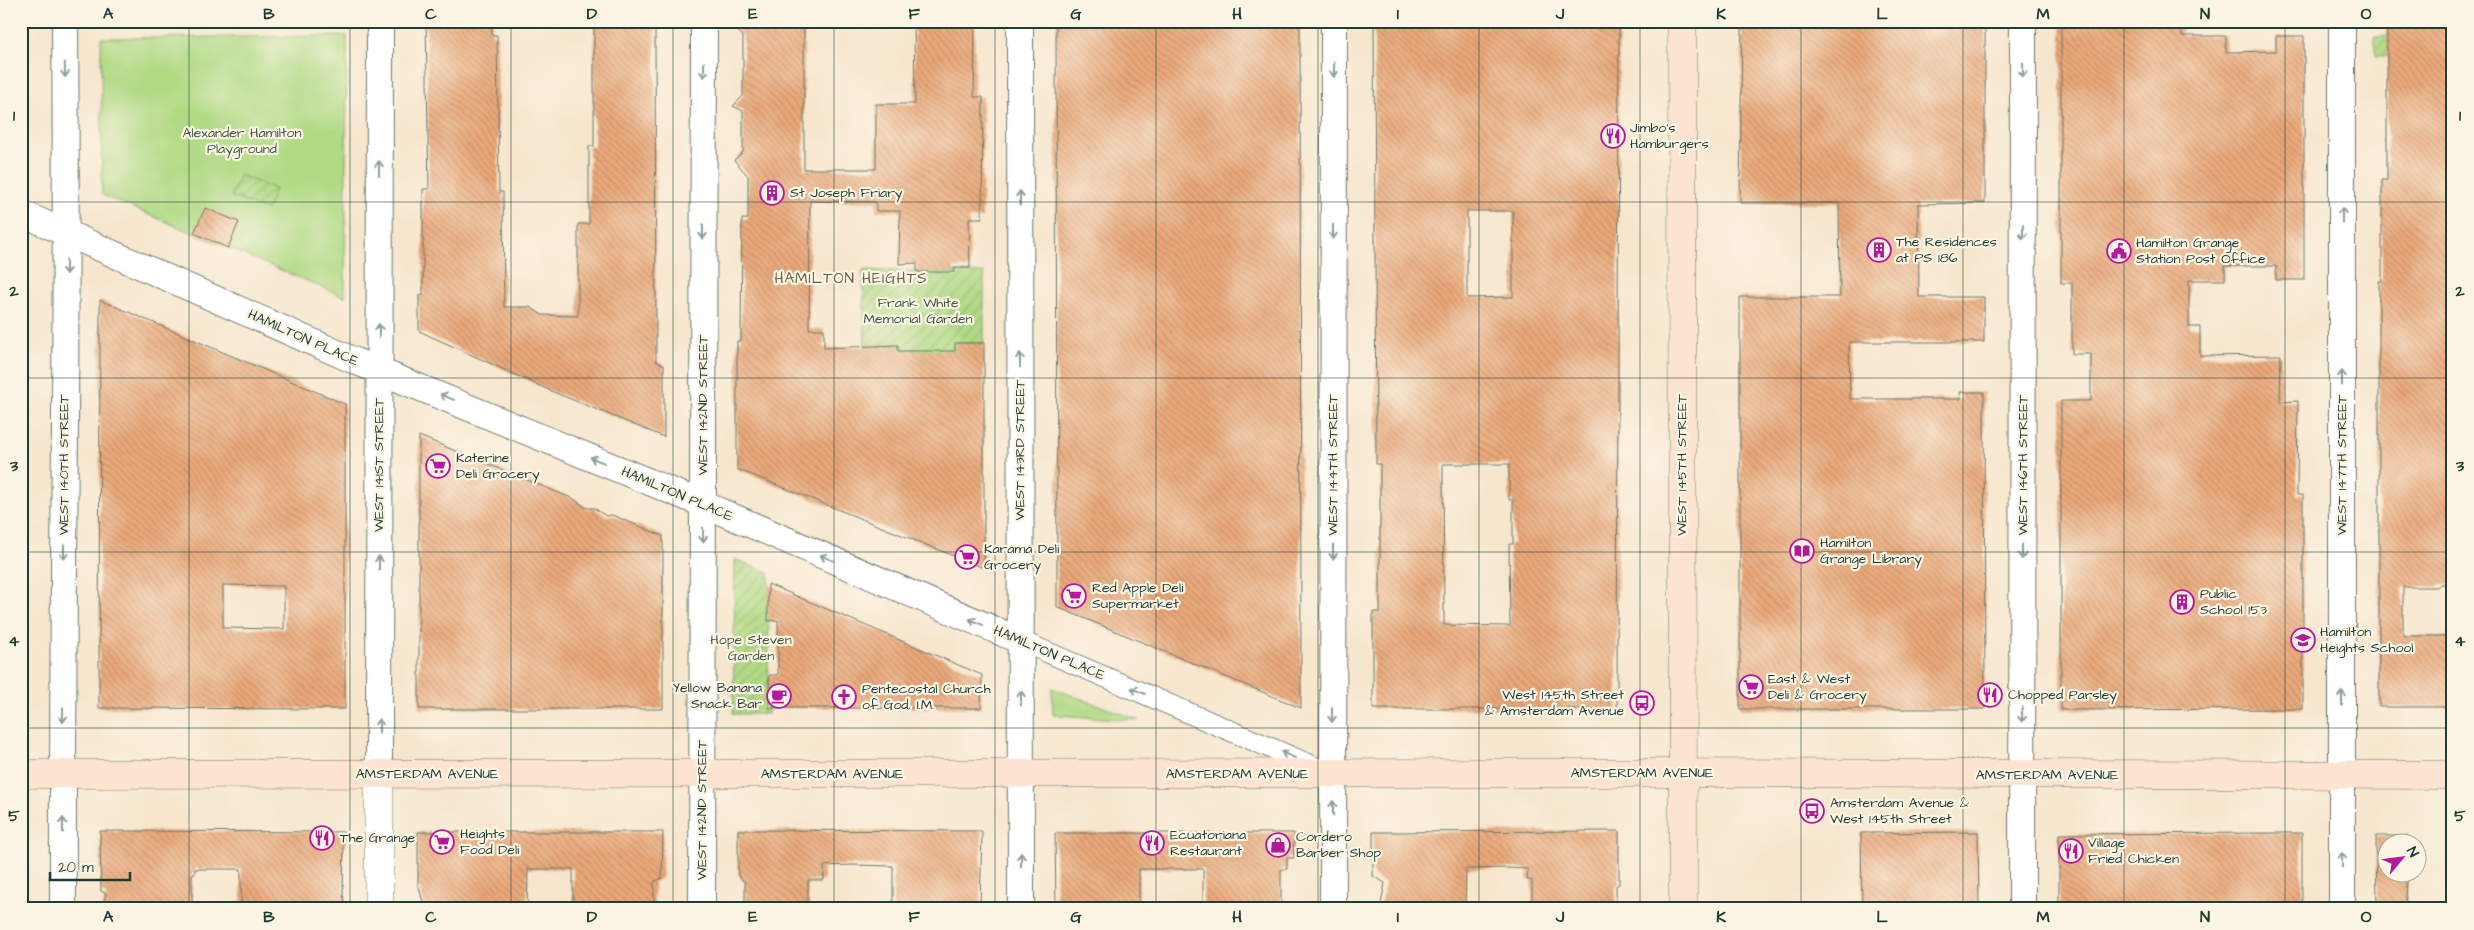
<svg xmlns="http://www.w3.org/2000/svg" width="2474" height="930" font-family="'Architects Daughter',sans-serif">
<defs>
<pattern id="garden-furrows" width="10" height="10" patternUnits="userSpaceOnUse" patternTransform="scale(1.25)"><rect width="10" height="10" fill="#b1da85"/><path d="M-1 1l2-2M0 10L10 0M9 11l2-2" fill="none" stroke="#98bc73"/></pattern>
<pattern id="building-back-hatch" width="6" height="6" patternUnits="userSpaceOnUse" patternTransform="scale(1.25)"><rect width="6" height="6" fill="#eba97a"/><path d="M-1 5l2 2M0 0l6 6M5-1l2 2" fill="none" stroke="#be8b65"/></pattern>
</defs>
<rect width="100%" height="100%" fill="#fcf5e5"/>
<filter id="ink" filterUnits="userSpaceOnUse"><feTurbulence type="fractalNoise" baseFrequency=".02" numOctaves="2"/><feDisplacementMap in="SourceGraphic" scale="10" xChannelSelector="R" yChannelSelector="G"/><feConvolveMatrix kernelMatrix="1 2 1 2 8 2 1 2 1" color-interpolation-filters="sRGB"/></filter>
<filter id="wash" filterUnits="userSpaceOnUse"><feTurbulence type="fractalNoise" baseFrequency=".0096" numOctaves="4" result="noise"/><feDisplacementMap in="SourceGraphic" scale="20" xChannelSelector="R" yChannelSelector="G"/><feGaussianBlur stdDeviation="1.12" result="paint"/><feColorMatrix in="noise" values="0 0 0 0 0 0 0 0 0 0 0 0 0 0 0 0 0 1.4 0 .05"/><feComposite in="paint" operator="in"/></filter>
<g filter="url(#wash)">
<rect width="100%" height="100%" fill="#f7e6ce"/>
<path fill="#f6d2c3" d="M21 827H28L29 909H21Z"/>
<path fill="#b1da85" stroke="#688c5c" d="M347 36 345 297 102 195 101 38Z
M1052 688 1139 720 1053 715Z"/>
<path fill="url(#garden-furrows)" stroke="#688c5c" d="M2453 35V56H2375V36Z
M240 175 275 189 267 210 231 196Z
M863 270 984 273V343H956L955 351H904V354H898V345H865Z
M735 559 769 573 768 714H733Z"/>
<g id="blocks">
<path fill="url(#building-back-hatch)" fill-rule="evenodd" d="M426 21H492V35H497L499 192H503L504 307H530L542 315 578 316V224H589V146H594V21H655L656 361 664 365V437L551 391 419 331V296L423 295V189H429Z
M726 21H804V169H876V104H915L914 21H975L974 97H983L982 218H969L970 268H954V272H917V263L899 264 900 211H876V202L810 201 809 329H824V348L898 345V351H955V343H984V568L737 469V341H741L742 219H748V176L734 160 743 152V111L733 106 743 96V36Z
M1056 21H1300L1301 708 1057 607Z
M1374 21H1402V23L1619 21 1617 709H1373V612H1380V464H1376ZM1467 211H1513V297L1467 298ZM1443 464H1509V500H1513V544H1509L1510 626 1444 625Z
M1742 21H1985V203L1918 204 1919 297H1984V342H1849L1850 399H1961L1960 392H1984L1985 709H1740V297H1840L1839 203H1740Z
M2061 21H2182V36H2226V52L2276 51V36H2304V280H2276V266H2225V280H2189V327H2200V356L2281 355 2280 402 2298 401 2297 495H2303V709L2061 710V401H2091V354H2072V283H2061Z
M2387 21H2450L2449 180H2453V584H2440L2437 587H2403V636H2453V707H2379V281H2382V180H2387Z
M205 208 239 222 228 248 194 233Z
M100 300 345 404V709L99 708ZM223 585 284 586V629L223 628Z
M419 436 574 499 587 508H594L606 516 612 515 663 536V709H419Z
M768 584 982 675 981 708H769V675H778V620L768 621Z
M738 830 982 831 980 909H893V866L853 865 824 866V880H808V909H745V883L738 875Z
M100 831 344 832 343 895 346 909H241V869H195V874H192V909H102L106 894 101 891Z
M1619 831V884L1616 886V909H1532V880H1527L1528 869 1506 868 1466 869 1465 909H1380L1385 883 1373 876V832Z
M418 832H663L662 878 654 882V909H573V869H528L527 909H425L418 884Z
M1978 832 1979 909H1862L1861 833Z
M1055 833H1294V858H1287V869H1281V909H1203V869H1139V909H1056Z
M2273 833H2302V909H2059V834Z
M2376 836H2408V842H2386V872H2408L2405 909H2377Z"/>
</g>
</g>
<g filter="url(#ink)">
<use href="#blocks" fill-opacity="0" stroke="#6b786a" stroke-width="1"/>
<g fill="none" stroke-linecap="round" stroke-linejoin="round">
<g stroke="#6b786a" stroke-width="22">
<path id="pedestrian" d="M1021 641 1322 770"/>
</g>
<g stroke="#6b786a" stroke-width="28">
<path id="minor" d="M1020 21 1021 909
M21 213 355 361 703 504 1021 641
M379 774 380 21
M63 909C62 613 68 317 65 21
M702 909 704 21
M1333 909 1334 21
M2022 909 2023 21
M2342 909V21"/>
</g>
<g stroke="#6b786a" stroke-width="29">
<path id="tertiary" d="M379 774V909"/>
</g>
<g stroke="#6b786a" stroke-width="29">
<path id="secondary" d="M1682 21 1683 909
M21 774 1683 773 2453 775"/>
</g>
<use href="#pedestrian" stroke="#fff" stroke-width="20"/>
<use href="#minor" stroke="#fff" stroke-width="26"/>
<use href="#tertiary" stroke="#fff" stroke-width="28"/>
<use href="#secondary" stroke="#fde4d1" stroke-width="28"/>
</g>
<defs><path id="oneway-shaft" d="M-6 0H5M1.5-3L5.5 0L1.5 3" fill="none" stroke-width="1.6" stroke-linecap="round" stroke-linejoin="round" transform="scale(1.25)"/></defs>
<g stroke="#8f9e9a">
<use href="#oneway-shaft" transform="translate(65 70) rotate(89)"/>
<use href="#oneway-shaft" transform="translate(704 70) rotate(90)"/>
<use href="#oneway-shaft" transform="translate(1334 70) rotate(90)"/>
<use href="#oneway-shaft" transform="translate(2023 70) rotate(90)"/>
<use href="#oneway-shaft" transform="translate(379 168) rotate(-90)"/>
<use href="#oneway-shaft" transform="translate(1020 198) rotate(-90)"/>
<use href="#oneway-shaft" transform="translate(2342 215) rotate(-90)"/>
<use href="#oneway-shaft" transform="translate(703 232) rotate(90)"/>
<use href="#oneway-shaft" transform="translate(1333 232) rotate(90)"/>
<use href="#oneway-shaft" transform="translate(2023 232) rotate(90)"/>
<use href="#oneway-shaft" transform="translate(66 267) rotate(91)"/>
<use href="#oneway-shaft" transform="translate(379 331) rotate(-90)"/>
<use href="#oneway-shaft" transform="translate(1020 360) rotate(-90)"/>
<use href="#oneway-shaft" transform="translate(2342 378) rotate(-90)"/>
<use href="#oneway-shaft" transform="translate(447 397) rotate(-157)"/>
<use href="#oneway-shaft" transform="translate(597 460) rotate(-157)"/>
<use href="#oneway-shaft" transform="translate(703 535) rotate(90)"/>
<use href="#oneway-shaft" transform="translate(64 552) rotate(90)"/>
<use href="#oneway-shaft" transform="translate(1333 552) rotate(90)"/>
<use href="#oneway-shaft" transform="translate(2022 552) rotate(90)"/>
<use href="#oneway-shaft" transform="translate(827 558) rotate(-157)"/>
<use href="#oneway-shaft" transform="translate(379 563) rotate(-90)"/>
<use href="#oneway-shaft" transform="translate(976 622) rotate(-157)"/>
<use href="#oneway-shaft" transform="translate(1138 691) rotate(-157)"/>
<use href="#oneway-shaft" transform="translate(1021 698) rotate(-90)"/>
<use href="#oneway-shaft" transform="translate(2342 698) rotate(-90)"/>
<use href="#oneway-shaft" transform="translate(63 715) rotate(90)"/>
<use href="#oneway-shaft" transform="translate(1332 715) rotate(90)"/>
<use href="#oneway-shaft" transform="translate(2022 715) rotate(90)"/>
<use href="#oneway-shaft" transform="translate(379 726) rotate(-90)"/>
<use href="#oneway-shaft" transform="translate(1288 755) rotate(-157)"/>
<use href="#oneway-shaft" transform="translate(1333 808) rotate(-90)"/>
<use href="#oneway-shaft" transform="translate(63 825) rotate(-90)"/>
<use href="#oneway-shaft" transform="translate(1021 860) rotate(-90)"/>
<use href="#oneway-shaft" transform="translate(2342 860) rotate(-90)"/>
</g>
</g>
<path fill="none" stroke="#1f3d34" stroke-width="1" stroke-opacity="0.55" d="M189 21V909M350 21V909M511 21V909M673 21V909M834 21V909M995 21V909M1156 21V909M1318 21V909M1479 21V909M1640 21V909M1801 21V909M1963 21V909M2124 21V909M2285 21V909M21 202H2453M21 378H2453M21 552H2453M21 728H2453"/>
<defs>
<g id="restaurant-ring" transform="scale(1.25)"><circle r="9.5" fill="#fcf5e5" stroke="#b5179e" stroke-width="1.5"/><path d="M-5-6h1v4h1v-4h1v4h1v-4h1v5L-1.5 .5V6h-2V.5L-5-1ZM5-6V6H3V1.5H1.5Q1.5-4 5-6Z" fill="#b5179e"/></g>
<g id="building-ring" transform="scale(1.25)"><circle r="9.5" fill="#fcf5e5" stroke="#b5179e" stroke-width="1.5"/><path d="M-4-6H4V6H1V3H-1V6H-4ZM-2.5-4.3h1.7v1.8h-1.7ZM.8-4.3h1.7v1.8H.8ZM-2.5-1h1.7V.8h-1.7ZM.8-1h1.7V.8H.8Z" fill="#b5179e"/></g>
<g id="civic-ring" transform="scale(1.25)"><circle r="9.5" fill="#fcf5e5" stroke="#b5179e" stroke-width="1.5"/><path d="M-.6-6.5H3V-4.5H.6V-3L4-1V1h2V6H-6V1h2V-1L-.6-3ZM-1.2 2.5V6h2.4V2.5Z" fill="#b5179e"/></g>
<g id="supermarket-ring" transform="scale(1.25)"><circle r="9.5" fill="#fcf5e5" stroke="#b5179e" stroke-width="1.5"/><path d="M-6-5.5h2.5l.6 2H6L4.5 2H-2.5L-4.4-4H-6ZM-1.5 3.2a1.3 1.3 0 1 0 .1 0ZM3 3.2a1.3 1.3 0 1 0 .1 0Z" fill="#b5179e"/></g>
<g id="library-ring" transform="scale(1.25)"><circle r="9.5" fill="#fcf5e5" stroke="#b5179e" stroke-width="1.5"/><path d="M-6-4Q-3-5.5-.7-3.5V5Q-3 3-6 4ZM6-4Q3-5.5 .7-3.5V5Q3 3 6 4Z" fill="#b5179e"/></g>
<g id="school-ring" transform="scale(1.25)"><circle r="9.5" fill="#fcf5e5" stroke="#b5179e" stroke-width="1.5"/><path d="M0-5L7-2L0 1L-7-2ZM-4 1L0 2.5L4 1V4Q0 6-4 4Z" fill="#b5179e"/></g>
<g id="cafe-ring" transform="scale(1.25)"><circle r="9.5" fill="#fcf5e5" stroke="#b5179e" stroke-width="1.5"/><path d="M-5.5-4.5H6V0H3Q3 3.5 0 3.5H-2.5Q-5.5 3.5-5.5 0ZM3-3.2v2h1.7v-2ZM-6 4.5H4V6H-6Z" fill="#b5179e"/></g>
<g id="church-ring" transform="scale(1.25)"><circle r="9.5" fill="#fcf5e5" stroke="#b5179e" stroke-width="1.5"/><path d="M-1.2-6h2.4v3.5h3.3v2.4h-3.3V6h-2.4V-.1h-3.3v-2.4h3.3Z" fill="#b5179e"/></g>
<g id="bus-ring" transform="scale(1.25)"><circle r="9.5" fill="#fcf5e5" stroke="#b5179e" stroke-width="1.5"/><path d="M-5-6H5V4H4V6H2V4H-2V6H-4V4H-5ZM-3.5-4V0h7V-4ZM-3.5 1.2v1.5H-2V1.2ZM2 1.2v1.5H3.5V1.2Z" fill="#b5179e"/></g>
<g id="shop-ring" transform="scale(1.25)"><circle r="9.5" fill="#fcf5e5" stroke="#b5179e" stroke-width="1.5"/><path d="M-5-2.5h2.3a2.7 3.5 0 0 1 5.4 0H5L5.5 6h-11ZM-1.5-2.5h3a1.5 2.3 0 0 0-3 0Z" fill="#b5179e"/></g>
</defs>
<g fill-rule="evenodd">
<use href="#restaurant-ring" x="1613" y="136"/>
<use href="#building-ring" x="772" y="193"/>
<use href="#building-ring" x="1879" y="250"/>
<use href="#civic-ring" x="2119" y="251"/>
<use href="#supermarket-ring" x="438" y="466"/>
<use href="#library-ring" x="1802" y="551"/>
<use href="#supermarket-ring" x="967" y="557"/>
<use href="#supermarket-ring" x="1074" y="596"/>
<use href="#building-ring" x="2182" y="602"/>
<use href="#school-ring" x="2303" y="640"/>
<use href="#supermarket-ring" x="1751" y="687"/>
<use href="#restaurant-ring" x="1990" y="695"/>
<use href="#cafe-ring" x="779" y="696"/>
<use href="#church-ring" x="844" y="697"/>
<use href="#bus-ring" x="1642" y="703"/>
<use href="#bus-ring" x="1812" y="811"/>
<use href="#restaurant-ring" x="322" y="838"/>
<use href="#supermarket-ring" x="442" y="842"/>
<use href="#restaurant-ring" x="1152" y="843"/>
<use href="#shop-ring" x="1278" y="845"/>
<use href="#restaurant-ring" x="2071" y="851"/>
</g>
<g text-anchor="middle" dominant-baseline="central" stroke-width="4.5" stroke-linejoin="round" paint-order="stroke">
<g font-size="14" fill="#1f3d34" stroke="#fcf5e5" text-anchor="start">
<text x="1630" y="128">Jimbo's<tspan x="1630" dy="16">Hamburgers</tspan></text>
<text x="790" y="193">St Joseph Friary</text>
<text x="1896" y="242">The Residences<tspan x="1896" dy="16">at PS 186</tspan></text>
<text x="2136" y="243">Hamilton Grange<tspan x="2136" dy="16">Station Post Office</tspan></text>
<text x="456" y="458">Katerine<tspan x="456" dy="16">Deli Grocery</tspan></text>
<text x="1820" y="543">Hamilton<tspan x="1820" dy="16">Grange Library</tspan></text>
<text x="984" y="549">Karama Deli<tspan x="984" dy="16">Grocery</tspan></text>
<text x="1092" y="588">Red Apple Deli<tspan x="1092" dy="16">Supermarket</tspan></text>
<text x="2200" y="594">Public<tspan x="2200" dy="16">School 153</tspan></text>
<text x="2320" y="632">Hamilton<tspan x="2320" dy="16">Heights School</tspan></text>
<text x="1768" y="679">East &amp; West<tspan x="1768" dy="16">Deli &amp; Grocery</tspan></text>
<text x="762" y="688" text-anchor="end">Yellow Banana<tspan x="762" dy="16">Snack Bar</tspan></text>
<text x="862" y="689">Pentecostal Church<tspan x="862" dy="16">of God, I.M.</tspan></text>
<text x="1624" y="695" text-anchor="end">West 145th Street<tspan x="1624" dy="16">&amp; Amsterdam Avenue</tspan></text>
<text x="2008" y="695">Chopped Parsley</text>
<text x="1830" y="803">Amsterdam Avenue &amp;<tspan x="1830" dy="16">West 145th Street</tspan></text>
<text x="460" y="834">Heights<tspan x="460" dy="16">Food Deli</tspan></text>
<text x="1170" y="835">Ecuatoriana<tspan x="1170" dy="16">Restaurant</tspan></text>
<text x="1296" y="837">Cordero<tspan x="1296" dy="16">Barber Shop</tspan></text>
<text x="340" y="838">The Grange</text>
<text x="2088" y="843">Village<tspan x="2088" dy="16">Fried Chicken</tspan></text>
</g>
<g font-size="14" fill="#3c5c44" stroke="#fcf5e5">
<text x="242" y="133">Alexander Hamilton<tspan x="242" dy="16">Playground</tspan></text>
<text x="918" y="303">Frank White<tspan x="918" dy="16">Memorial Garden</tspan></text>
<text x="751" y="640">Hope Steven<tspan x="751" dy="16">Garden</tspan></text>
</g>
<g font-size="14" fill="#1f3d34" stroke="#fcf5e5">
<text transform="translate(303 338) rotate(24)">HAMILTON PLACE</text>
<text transform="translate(703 405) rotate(-90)">WEST 142ND STREET</text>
<text transform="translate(1020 450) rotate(-90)">WEST 143RD STREET</text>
<text transform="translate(64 465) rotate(-90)">WEST 140TH STREET</text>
<text transform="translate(379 465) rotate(-90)">WEST 141ST STREET</text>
<text transform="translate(1333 465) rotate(-90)">WEST 144TH STREET</text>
<text transform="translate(1682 465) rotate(-90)">WEST 145TH STREET</text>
<text transform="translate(2023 465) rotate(-90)">WEST 146TH STREET</text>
<text transform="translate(2342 465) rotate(-90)">WEST 147TH STREET</text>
<text transform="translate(677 494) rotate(23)">HAMILTON PLACE</text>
<text transform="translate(1049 653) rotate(23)">HAMILTON PLACE</text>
<text x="1642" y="773">AMSTERDAM AVENUE</text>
<text x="427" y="774">AMSTERDAM AVENUE</text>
<text x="832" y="774">AMSTERDAM AVENUE</text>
<text x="1237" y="774">AMSTERDAM AVENUE</text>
<text x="2047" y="775">AMSTERDAM AVENUE</text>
<text transform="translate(702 810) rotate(-90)">WEST 142ND STREET</text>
</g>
<g font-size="15" letter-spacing="1" fill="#66634c" stroke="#fcf5e5">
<text x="851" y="278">HAMILTON HEIGHTS</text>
</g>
</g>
<rect width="2474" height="930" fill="none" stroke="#fcf5e5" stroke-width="55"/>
<g transform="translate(2402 858) rotate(61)"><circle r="24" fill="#fcf5e5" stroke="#a4ab9e"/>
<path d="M0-4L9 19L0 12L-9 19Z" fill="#b5179e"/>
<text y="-8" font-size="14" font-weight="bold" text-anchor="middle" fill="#1f3d34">N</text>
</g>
<path d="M50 872v8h80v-8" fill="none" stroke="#1f3d34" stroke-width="2.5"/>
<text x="58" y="872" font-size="15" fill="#1f3d34" stroke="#fcf5e5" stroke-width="4" paint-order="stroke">20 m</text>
<rect x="28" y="28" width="2418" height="874" fill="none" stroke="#1f3d34" stroke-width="2"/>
<g font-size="16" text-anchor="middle" font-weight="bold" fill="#1f3d34">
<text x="108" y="19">A</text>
<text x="269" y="19">B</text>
<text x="431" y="19">C</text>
<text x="592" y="19">D</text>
<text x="753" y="19">E</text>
<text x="914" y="19">F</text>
<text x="1076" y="19">G</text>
<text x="1237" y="19">H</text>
<text x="1398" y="19">I</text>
<text x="1560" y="19">J</text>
<text x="1721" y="19">K</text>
<text x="1882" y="19">L</text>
<text x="2043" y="19">M</text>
<text x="2205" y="19">N</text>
<text x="2366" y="19">O</text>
<text x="14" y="121">1</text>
<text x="2460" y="121">1</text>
<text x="14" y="296">2</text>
<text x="2460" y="296">2</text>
<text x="14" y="471">3</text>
<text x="2460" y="471">3</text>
<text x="14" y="646">4</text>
<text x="2460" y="646">4</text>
<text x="14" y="821">5</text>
<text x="2460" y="821">5</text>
<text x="108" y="922">A</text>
<text x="269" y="922">B</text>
<text x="431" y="922">C</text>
<text x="592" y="922">D</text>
<text x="753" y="922">E</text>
<text x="914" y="922">F</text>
<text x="1076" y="922">G</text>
<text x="1237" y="922">H</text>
<text x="1398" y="922">I</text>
<text x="1560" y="922">J</text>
<text x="1721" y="922">K</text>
<text x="1882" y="922">L</text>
<text x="2043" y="922">M</text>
<text x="2205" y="922">N</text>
<text x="2366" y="922">O</text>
</g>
</svg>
